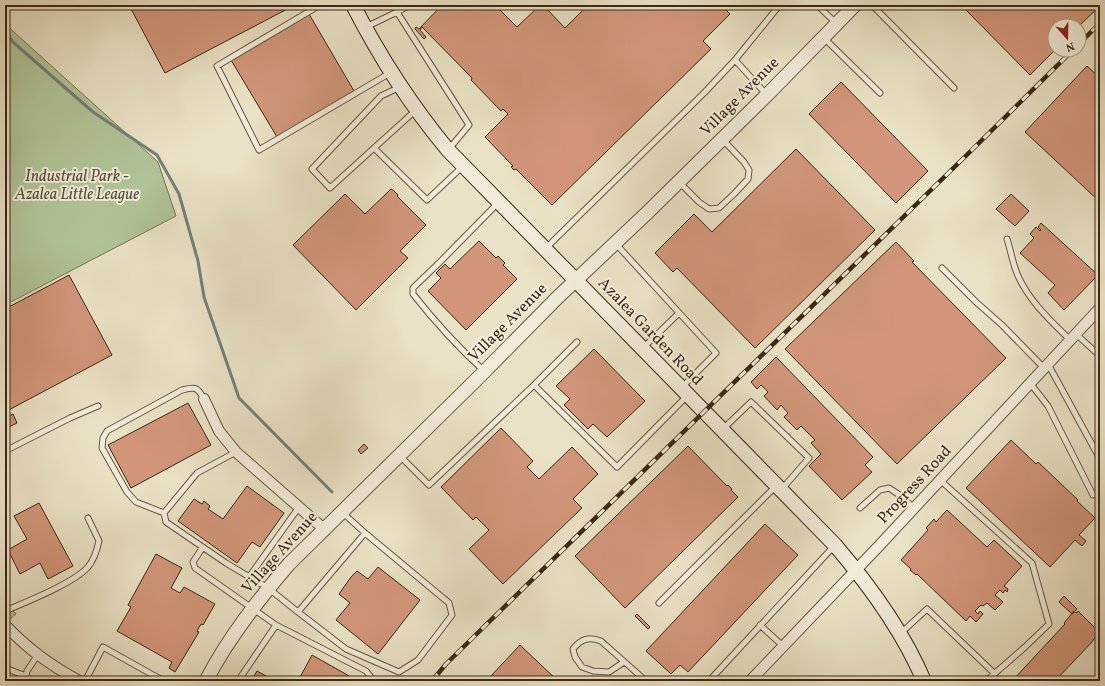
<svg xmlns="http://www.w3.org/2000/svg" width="1105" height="686" font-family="Vollkorn,serif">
<rect width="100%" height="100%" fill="#eae2c6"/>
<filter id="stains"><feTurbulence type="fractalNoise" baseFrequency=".005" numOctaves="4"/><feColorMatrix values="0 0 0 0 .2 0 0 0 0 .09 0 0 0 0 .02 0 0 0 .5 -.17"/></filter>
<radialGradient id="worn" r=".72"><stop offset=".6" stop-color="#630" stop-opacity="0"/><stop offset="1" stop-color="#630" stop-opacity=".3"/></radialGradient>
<path fill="#b1c499" stroke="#767657" d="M5 24 158 162 176 216 5 305Z
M5 601 16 614 5 623Z"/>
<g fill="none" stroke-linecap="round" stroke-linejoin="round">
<path stroke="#74817a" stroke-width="3" d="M5 32 14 43 93 112 157 155 179 194 198 261 204 297 239 398 332 492"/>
</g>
<path fill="#d1967a" stroke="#3a2815" d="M129 5H295L165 73Z
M442 5H495L517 27 540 5H543L565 28 588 5H721L730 14 703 41 711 49 552 205 516 169 514 170 511 167 513 166 485 137 508 114 503 109 501 111 471 80 472 78 422 27 420 30 426 37 424 39 415 29 416 27 419 29Z
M961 5H1100V6L1079 26H1055V50L1030 75Z
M309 14 354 91 277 137 231 60Z
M1087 66 1100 78V202L1025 132Z
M841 82 928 171 896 203 809 114Z
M796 149 875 230 755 348 677 268 673 272 655 253 694 214 712 232Z
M391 189 393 190 398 195 397 196 426 225 400 251 408 258 356 310 293 245 345 194 365 214Z
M1011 194 1029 211 1015 226 996 209Z
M1041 223 1098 275 1064 310 1048 293 1055 285 1020 253 1034 238 1030 234 1036 227 1040 231 1041 230 1038 227Z
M479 241 496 258 498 256 505 263 503 265 517 279 466 330 428 291 441 278 436 273 445 264 450 269Z
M896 242 914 261 912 262 1006 358 897 464 785 349Z
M69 275 112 355 5 412V309Z
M594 349 645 401 607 437 593 424 588 429 564 405 570 399 556 386Z
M776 357 873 457 865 465 872 472 842 500 809 466 821 454 811 443 815 440 801 426 797 430 784 417 788 413 781 405 777 410 764 396 768 392 761 385 757 389 751 382Z
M188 403 211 445 131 488 108 445Z
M13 414 17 423 9 427 5 418Z
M501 428 533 461 527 467 539 479 572 447 598 474 573 499 582 508 503 584 469 549 489 530 476 517 473 520 441 487Z
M1011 440 1036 464 1038 462 1078 500 1077 501 1095 518 1079 535 1086 541 1082 546 1075 540 1050 567 966 488Z
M364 444 368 448 361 454 358 450Z
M688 446 727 486 728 485 732 489 731 490 738 497 625 608 575 556Z
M247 486 284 513 260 547 252 542 237 563 178 521 194 499 202 504 204 501 210 506 208 509 223 519Z
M39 503 73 566 48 579 40 563 20 574 8 550 27 539 14 516Z
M947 510 987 547 994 540 1022 566 1004 586 1008 589 1007 592 1005 590 1003 593 1000 590 995 595 1003 602 995 610 987 603 983 606 981 605 975 611 978 614 980 611 983 614 976 622 970 616 966 621 917 574 916 575 910 570 911 569 901 560 928 530 926 528 934 519 936 522Z
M765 524 798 555 688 672 680 665 671 674 646 651Z
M156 554 182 568 171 588 180 593 184 587 215 604 203 625 201 624 197 631 199 632 175 672 169 668 172 662 117 631 131 607 128 605Z
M378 567 420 600 378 654 336 620 350 603 339 594 351 577 357 571 368 579Z
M1064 596 1077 609 1072 614 1059 602Z
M1074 611 1076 613 1078 611 1099 632 1092 642 1055 681H1012L1065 624 1064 623Z
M637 614 650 627 648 629 635 616Z
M520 645 558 681H492L489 678Z
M312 655 358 681H298Z
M257 671 275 681H251Z"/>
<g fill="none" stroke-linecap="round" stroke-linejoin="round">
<g stroke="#665641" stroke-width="7">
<path id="service" d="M320 5 217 66 259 150 390 73
M410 5 397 12 469 125 449 149
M817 5 836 23
M872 5 954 88
M366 27 397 12 398 5
M824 38 880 93
M766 94 735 60 778 7 777 5
M416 110 374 148 427 200 462 167
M374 148 330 188 312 169 381 96 400 87
M679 182 699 202 709 209 719 208 734 194 748 179 749 170 744 162 723 140
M1007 239C1011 251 1013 266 1019 278 1031 303 1051 321 1070 340
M615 243 716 353 681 388
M546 248 705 92 735 60
M942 268 976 302 1002 325 1044 368
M1076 334 1100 356
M643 348 679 313
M1048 364 1100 459
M484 371C458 347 435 322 413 294V288L441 261 498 203
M1030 383 1048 406 1093 495
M534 385 577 342
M723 429 751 402 809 458 782 489
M5 451 70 418 98 406
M236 452 197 473 164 513 166 522 226 563 268 588 298 612 365 533 343 513
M400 456 429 485 534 385 617 467 687 396
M940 480 1032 563 1049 624 1025 647 986 681
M860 508 880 490 889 488 898 494 914 508
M164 513 136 502 127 492 102 448 103 438 107 431 182 390C195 387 197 386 204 399
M203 547 193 562 195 568 276 625 366 671 374 681
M249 577 299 507
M659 603 776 486
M5 611C26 602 74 583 88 567 94 560 97 550 99 541L88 518
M298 612 346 649 399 672 418 660 452 615 449 603 365 533
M760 625 783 646
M901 633 927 609 994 673
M624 662 609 672 593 671 582 667 575 657 573 649C581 639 589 636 601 641L646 681
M5 668 26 676 32 681
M26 676 27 671 37 656
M85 681 103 647 162 680
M238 681 276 625
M709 681 835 545"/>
</g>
<g stroke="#665641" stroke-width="12">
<path id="minor" d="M204 399 219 431 236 452 324 529
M5 625C29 650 49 664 79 681
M750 681 877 548 1100 308"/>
</g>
<g stroke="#665641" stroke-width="15">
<path id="tertiary" d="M206 681C228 638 258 600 289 564L481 375 558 297 647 213 771 91 855 5"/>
</g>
<g stroke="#3a2815" stroke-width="16">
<path id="secondary" d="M353 5C381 59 409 103 448 150L835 545C870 586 903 631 924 681"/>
</g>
<use href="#service" stroke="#f1ecda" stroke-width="5"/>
<use href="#minor" stroke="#f1ecda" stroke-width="10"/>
<use href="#tertiary" stroke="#f1ecda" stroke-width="13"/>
<use href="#secondary" stroke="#f1ecda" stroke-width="14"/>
<g stroke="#3a2815" stroke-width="4.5">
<path id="rail" d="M1079 44 1100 23
M432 681 446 664 979 143 1073 50"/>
</g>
<use href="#rail" stroke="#f1ecda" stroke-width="3" stroke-dasharray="9" stroke-linecap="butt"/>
</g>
<g text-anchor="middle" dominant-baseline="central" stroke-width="4" stroke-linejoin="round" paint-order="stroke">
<g font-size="16" fill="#3a2815" stroke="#f1ecda">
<text transform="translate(740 97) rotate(-45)">Village Avenue</text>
<text transform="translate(508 323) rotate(-45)">Village Avenue</text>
<text transform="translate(650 332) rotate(46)">Azalea Garden Road</text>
<text transform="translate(915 485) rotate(-47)">Progress Road</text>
<text transform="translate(280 553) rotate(-48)">Village Avenue</text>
</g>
<g font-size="16" font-style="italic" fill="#584f36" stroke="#f1ecda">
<text x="77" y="177">Industrial Park -<tspan x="77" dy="18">Azalea Little League</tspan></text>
</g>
</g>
<rect width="1105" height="686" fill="none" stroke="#eae2c6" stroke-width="20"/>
<rect x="6" y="6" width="1093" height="674" fill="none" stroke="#3a2815" stroke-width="2"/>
<rect x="10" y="10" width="1085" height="666" fill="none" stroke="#3a2815"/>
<g transform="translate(1067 38) rotate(160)"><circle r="19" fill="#f1ecda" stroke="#a89e8b"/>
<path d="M0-3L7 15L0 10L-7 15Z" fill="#8f2418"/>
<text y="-6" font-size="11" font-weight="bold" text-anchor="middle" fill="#3a2815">N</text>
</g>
<rect width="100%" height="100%" filter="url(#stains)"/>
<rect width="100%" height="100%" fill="url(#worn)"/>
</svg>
